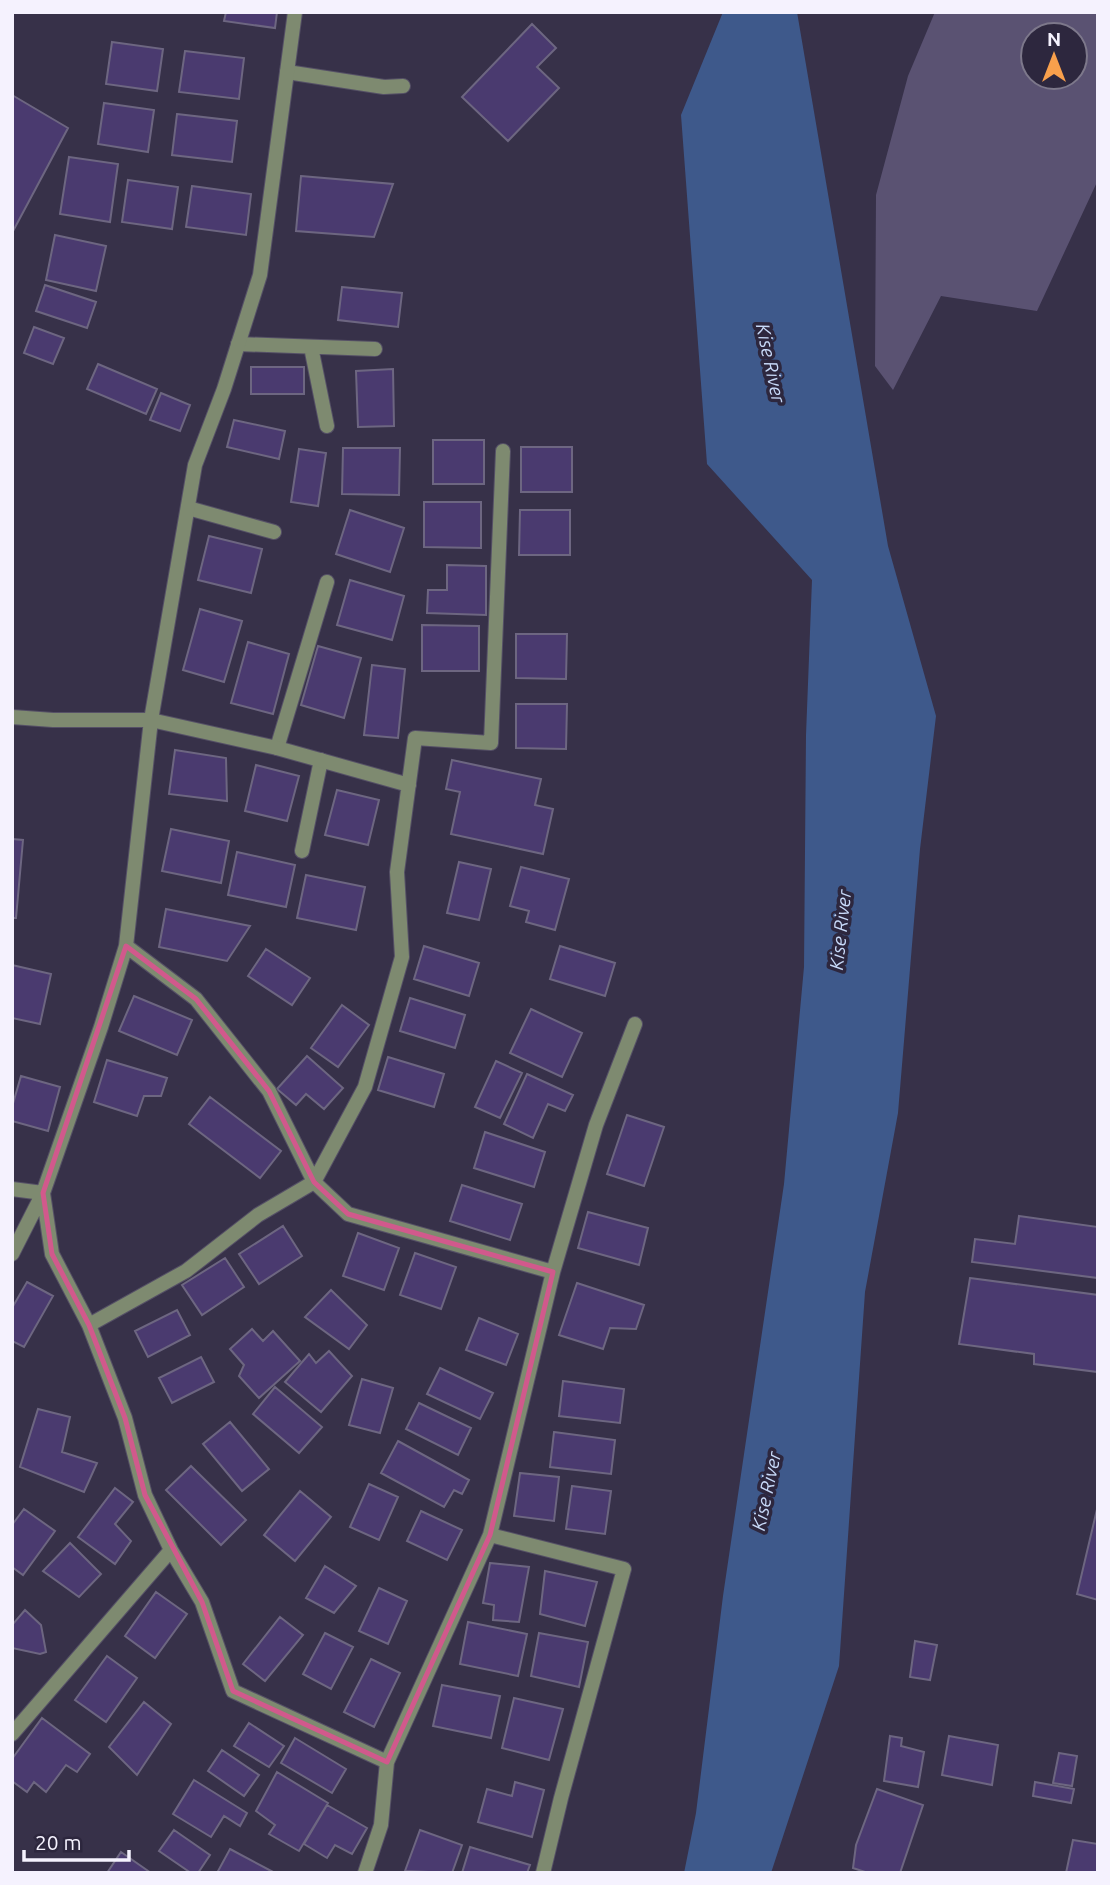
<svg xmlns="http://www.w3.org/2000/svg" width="1110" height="1885" font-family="Ubuntu,sans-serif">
<rect width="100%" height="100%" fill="#373149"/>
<path fill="#5a5272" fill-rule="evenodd" d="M935 12 1098 14V180L1037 311 941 296 893 390 875 366 876 195 908 76ZM1033 35H1075V77H1033Z"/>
<path fill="#3e598b" d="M723 12H797L888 546 936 716 920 849 898 1113 865 1292 839 1666 771 1873H684L696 1813 723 1596 784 1184 804 967 806 735 812 580 707 464 681 115Z"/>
<path fill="#4a3a6f" stroke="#6d6681" stroke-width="2" d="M226 12H277L275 28 224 21Z
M532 24 556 48 537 67 559 88 508 141 462 97Z
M112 42 163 49 157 91 106 84Z
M185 51 244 58 239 99 179 92Z
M12 95 68 128 12 233Z
M104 103 154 110 148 152 98 144Z
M177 114 237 121 232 162 172 155Z
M69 157 118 164 110 222 60 214Z
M301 176 393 184 374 237 296 231Z
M128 180 178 187 172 229 122 222Z
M192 186 251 194 246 235 186 227Z
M55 235 106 246 96 291 46 280Z
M45 285 96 302 87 328 36 311Z
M342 287 402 293 398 327 338 320Z
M34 327 64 338 53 364 24 353Z
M98 364 157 389 146 414 87 389Z
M251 367H304V394H251Z
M393 369 394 426 358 427 356 371Z
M161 393 190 405 180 431 150 420Z
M234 420 285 431 279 459 227 447Z
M433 440H484V484H433Z
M521 447H572V492H521Z
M343 448H400L399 495 342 494Z
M299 449 326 453 318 506 291 502Z
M424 502H481V548L424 547Z
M350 510 404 528 390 572 336 554Z
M520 510H570V555H519Z
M209 536 262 549 251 593 198 580Z
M447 565 486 566V615L427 613 428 590H447Z
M350 580 404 596 392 640 337 625Z
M200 609 242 621 224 682 183 670Z
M422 625 479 626V671H422Z
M516 634H567L566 679 516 678Z
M248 642 289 654 273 714 231 703Z
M318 646 361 658 344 718 301 705Z
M372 665 405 669 398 738 364 735Z
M516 704H567L566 749 516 748Z
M175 750 226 758 227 801 169 794Z
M452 760 541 779 535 805 553 809 543 854 451 834 460 792 446 789Z
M256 765 299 776 287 821 245 811Z
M337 790 379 800 368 845 325 835Z
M171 829 229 841 221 883 162 871Z
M12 839 23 840 16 918H12Z
M237 852 295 865 286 907 228 895Z
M459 862 491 869 479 920 447 913Z
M521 867 569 879 555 930 526 922 529 911 510 906Z
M306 875 365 887 356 930 297 918Z
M166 909 250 926 227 961 159 947Z
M424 946 479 963 469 996 414 979Z
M560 946 615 963 605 996 550 979Z
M266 949 310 978 292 1005 248 976Z
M12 965 51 974 40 1024 12 1018Z
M134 996 192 1020 177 1055 119 1031Z
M410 998 465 1015 455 1048 400 1031Z
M342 1005 369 1025 338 1067 311 1048Z
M531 1009 582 1033 562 1077 510 1053Z
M307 1056 343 1088 324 1109 306 1094 296 1105 277 1089Z
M388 1057 444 1074 434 1107 378 1090Z
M107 1060 167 1078 161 1096H144L137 1116 94 1102Z
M496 1061 522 1073 500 1118 475 1107Z
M527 1074 573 1095 565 1111 548 1104 533 1138 504 1124Z
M21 1076 60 1087 48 1131 12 1121V1107Z
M210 1097 281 1151 260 1178 189 1124Z
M627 1115 664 1127 644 1186 607 1174Z
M485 1132 545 1152 534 1187 474 1168Z
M462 1185 522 1204 510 1240 450 1221Z
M588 1212 648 1228 639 1265 578 1248Z
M1019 1216 1098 1227V1278L972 1262 975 1239 1015 1244Z
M283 1226 302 1256 259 1284 239 1254Z
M358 1233 399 1248 384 1290 343 1276Z
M415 1253 456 1267 441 1309 400 1295Z
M225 1258 244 1287 202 1315 182 1285Z
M970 1278 1098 1295V1372L1034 1364V1354L959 1344Z
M27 1282 53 1296 24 1347 12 1341V1308Z
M577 1283 644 1305 636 1329 610 1328 603 1349 559 1335Z
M331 1290 367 1325 349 1349 305 1317Z
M177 1310 190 1335 148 1357 135 1331Z
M479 1318 518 1334 506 1365 466 1350Z
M252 1329 263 1341 273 1331 300 1361 259 1398 239 1376 244 1365 230 1349Z
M329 1351 352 1376 321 1412 285 1382 309 1354 316 1363Z
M201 1357 214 1382 172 1403 159 1378Z
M440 1368 493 1393 480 1419 427 1394Z
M362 1379 393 1388 380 1433 349 1425Z
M563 1381 624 1389 620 1423 559 1416Z
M275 1387 322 1427 299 1453 253 1414Z
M419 1403 471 1428 458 1455 406 1429Z
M38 1409 70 1417 62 1452 97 1463 84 1492 20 1467Z
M230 1422 269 1469 242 1491 203 1444Z
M554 1432 615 1440 611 1474 550 1467Z
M398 1441 469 1480 462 1494 454 1490 444 1507 381 1473Z
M191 1466 246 1520 221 1545 166 1490Z
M520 1473 559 1477 554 1521 514 1516Z
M369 1484 398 1497 379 1540 350 1527Z
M572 1486 611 1491 605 1534 566 1529Z
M115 1488 133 1502 115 1524 131 1541 115 1564 78 1537Z
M300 1491 331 1517 295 1561 264 1535Z
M1098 1505V1600L1077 1594Z
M24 1509 55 1531 23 1575 12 1567V1525Z
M421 1511 462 1530 447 1560 407 1541Z
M70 1543 101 1574 79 1597 43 1571Z
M490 1563 529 1567 519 1622 493 1620 494 1605 483 1603Z
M325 1566 356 1586 334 1613 306 1598Z
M545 1571 597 1582 585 1626 540 1614Z
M379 1588 407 1601 388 1644 359 1631Z
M156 1592 187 1614 155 1658 125 1636Z
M25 1610 41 1625 46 1652 40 1654 12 1648V1625Z
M280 1617 303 1635 265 1681 243 1664Z
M468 1622 527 1634 518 1676 460 1664Z
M325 1633 353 1647 331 1689 303 1674Z
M539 1633 588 1642 579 1687 531 1676Z
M915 1641 937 1645 930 1680 910 1677Z
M107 1656 137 1678 106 1722 75 1700Z
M371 1659 400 1673 374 1727 344 1712Z
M442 1685 500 1696 491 1738 433 1726Z
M514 1698 563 1709 549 1760 502 1748Z
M144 1702 171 1724 137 1775 109 1747Z
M42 1718 90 1754 77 1772 66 1765 46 1792 34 1782 27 1792 12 1781V1759Z
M249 1723 284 1746 269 1767 234 1746Z
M890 1736 902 1738 901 1746 924 1752 918 1787 884 1781Z
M949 1736 998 1745 992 1785 942 1775Z
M295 1738 346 1769 332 1793 281 1763Z
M222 1750 259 1775 244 1796 208 1771Z
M1059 1753 1077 1756 1072 1786 1053 1783Z
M277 1772 328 1803 299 1851 269 1834 275 1825 256 1811Z
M194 1780 247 1813 240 1826 224 1816 211 1837 173 1814Z
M515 1782 544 1790 532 1837 478 1822 487 1789 512 1796Z
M1035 1782 1074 1789 1071 1803 1033 1796Z
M877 1789 923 1805 900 1873H868L853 1868 856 1845Z
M327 1805 367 1828 352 1854 335 1845 327 1858 304 1844Z
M174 1830 210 1855 198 1873H191L159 1851Z
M420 1830 462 1845 452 1873 405 1871Z
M1073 1840 1098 1844V1873H1066Z
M470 1847 530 1865 527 1873H462Z
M230 1849 275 1873H217Z
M121 1852 151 1873H107Z"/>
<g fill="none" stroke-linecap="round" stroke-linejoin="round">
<g stroke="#555066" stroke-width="16">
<path id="service" d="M287 72 384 87 403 86
M238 344 375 349
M311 347 327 426
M188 508 274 532
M277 748 327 582
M302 851 321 760"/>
</g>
<g stroke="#555066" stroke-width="16">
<path id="minor" d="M295 12 260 275 224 389 195 465 151 720 126 946 101 1027 43 1193 52 1254 89 1325 125 1418 145 1495 171 1550 202 1602 233 1691 387 1762
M12 717 53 720H151L277 748 409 785
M126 946 196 999 269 1091 314 1182 348 1214 553 1272
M12 1189 43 1193 12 1254
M89 1325 186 1271 258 1215 314 1182 365 1087 402 957 397 872 415 738 491 743 503 451
M490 1535 624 1569 561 1798 543 1873
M12 1734 171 1550
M365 1873 381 1825 387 1762 490 1535 553 1272 596 1125 635 1024"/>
</g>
<use href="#service" stroke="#7e8a70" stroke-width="14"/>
<use href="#minor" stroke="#7e8a70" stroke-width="14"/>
</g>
<path fill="none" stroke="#d1598c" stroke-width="5" stroke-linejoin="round" d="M126 946 196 999 269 1091 314 1182 348 1214 553 1272 490 1535 387 1762 233 1691 202 1602 145 1495 125 1418 89 1325 52 1254 43 1193Z"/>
<g text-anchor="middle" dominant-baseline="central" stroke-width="7" stroke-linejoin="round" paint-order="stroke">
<g font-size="19" font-style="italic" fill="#c8daf9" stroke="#2d273e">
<text transform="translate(771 363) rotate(78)">Kise River</text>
<text transform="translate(840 930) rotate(-84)">Kise River</text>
<text transform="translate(766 1491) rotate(-78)">Kise River</text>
</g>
</g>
<rect width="1110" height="1885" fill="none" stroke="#f5f2fe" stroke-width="28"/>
<g transform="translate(1054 56)"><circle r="33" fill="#2d273e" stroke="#7d788b" stroke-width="2"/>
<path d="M0-5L12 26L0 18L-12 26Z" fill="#f9a04c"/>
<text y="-10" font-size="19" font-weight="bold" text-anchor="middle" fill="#f5f2fe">N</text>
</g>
<path d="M24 1850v10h105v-10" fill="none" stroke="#f5f2fe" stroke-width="3.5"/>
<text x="35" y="1850" font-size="21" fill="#f5f2fe" stroke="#2d273e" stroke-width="5" paint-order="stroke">20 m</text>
</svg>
